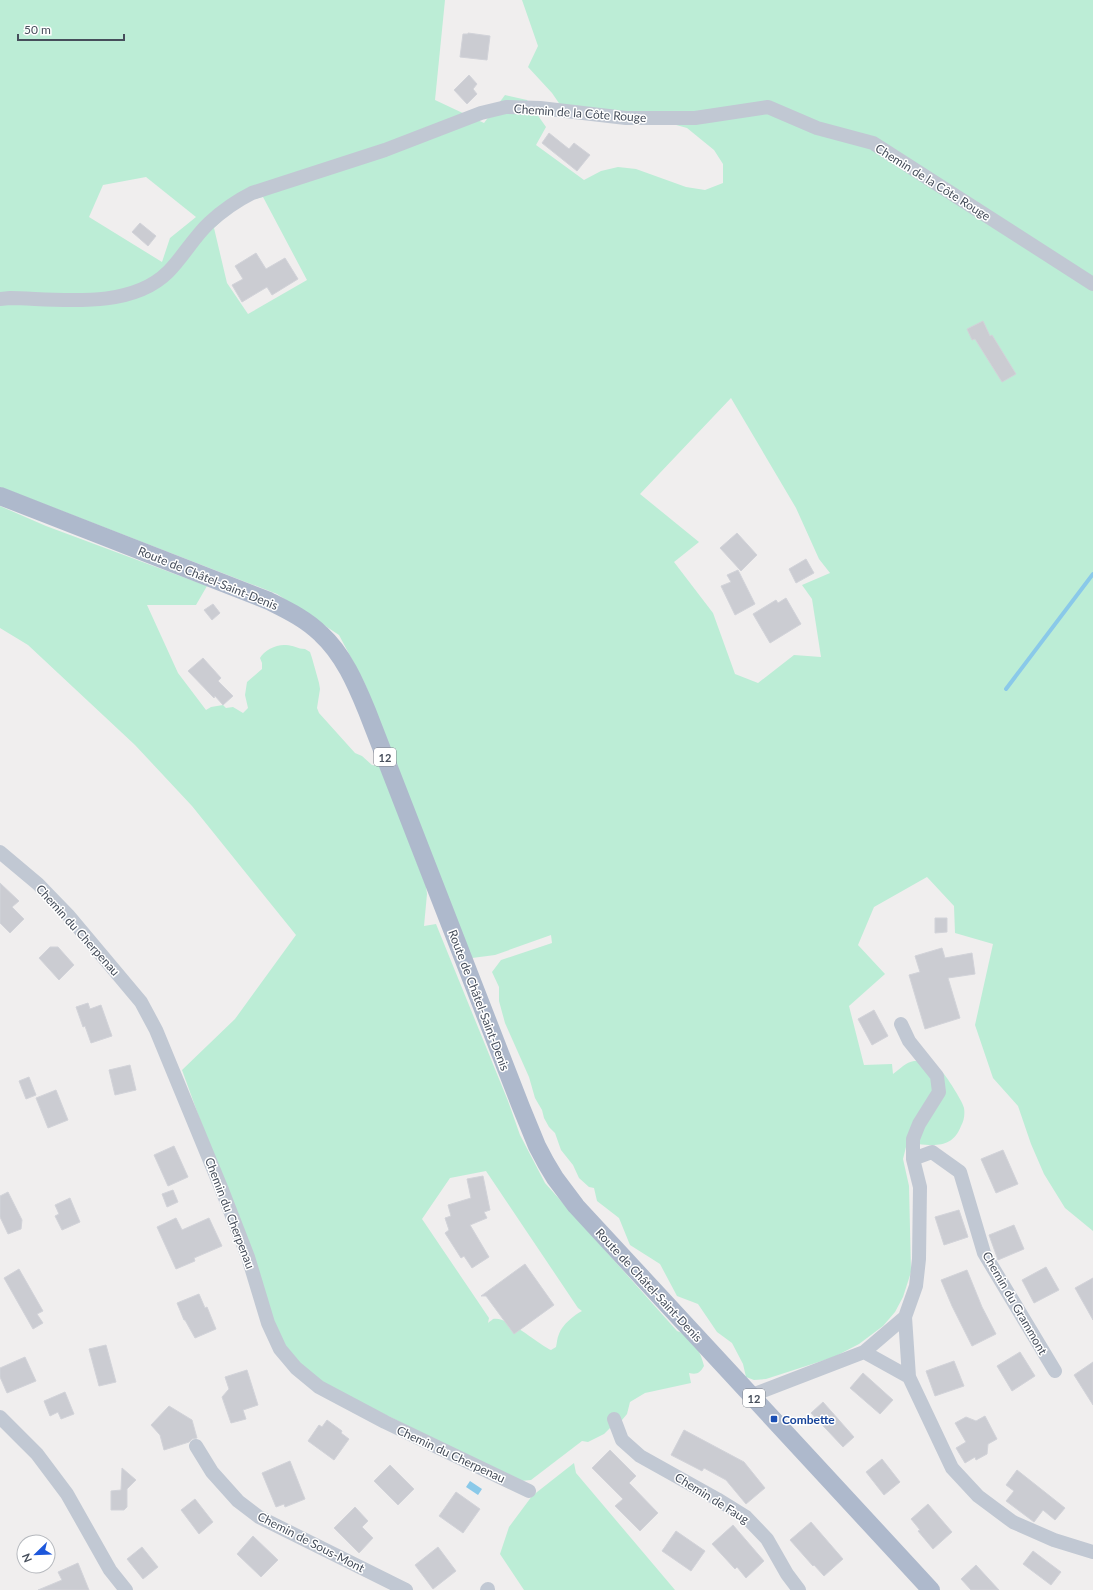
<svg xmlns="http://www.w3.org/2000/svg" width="1093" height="1590" font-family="Lato,sans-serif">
<rect width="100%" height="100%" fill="#f0eeee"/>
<path fill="#bcedd6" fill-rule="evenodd" d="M0 0H445L435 100 484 123 505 95 527 100 546 127 536 145 584 180 601 171 618 167 636 169 686 187 705 190 723 183V164L714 150 687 128 669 123 563 109 552 93 528 67 538 46 522 0H1093V1231L1065 1208 1044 1174 1031 1144 1018 1106 993 1078 975 1025 993 944 955 933 954 906 927 877 874 907 858 945 885 974 849 1006 864 1065 892 1064 893 1074C900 1069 906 1062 914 1061 922 1060 938 1068 944 1074 948 1079 963 1102 964 1108 965 1114 964 1121 961 1126 953 1147 937 1146 918 1144L910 1131 903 1159 909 1186 911 1272 903 1297 895 1312 883 1326 859 1344 834 1357 766 1379 754 1380 746 1377 743 1364 732 1343 717 1332 698 1304 677 1296 660 1264 630 1245 619 1218 597 1201 594 1188 589 1187 579 1178 573 1165 561 1150 555 1133 549 1127 544 1118 542 1110 535 1098 529 1077 505 1023 499 1001V987L492 972 501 960 552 943 551 935 495 955 472 958 365 684 339 635 277 594 0 487ZM146 177 196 217 170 238 162 262 89 217 103 185ZM263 197 307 280 248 314 227 283 214 228 240 203ZM731 398 796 508 819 559 830 573 802 585 812 599 821 657 794 655 758 683 735 674 713 613 674 562 699 542 640 494Z
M0 506 46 526 207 586 196 605H147L178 673 206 710 211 707 223 705 226 708 233 707 243 713 248 708 245 695 247 682 262 669V663L260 658C264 650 277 644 286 645 293 645 298 649 305 649L310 652 312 658 319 683 320 689 317 708 319 713 355 753 362 756 372 765 383 767 413 853 426 886 427 894 424 926 436 924 508 1101 520 1135 545 1183 677 1331C692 1336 701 1352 704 1366 700 1373 697 1375 689 1373L691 1383 645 1393 630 1402 627 1414 622 1420 613 1425 604 1434 588 1442 582 1441 531 1480 520 1481 335 1390 308 1372 290 1353 277 1332 182 1070 235 1019 296 935 192 806 135 745 28 645 0 628ZM486 1171 578 1308 582 1311C574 1315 562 1325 559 1334 557 1338 557 1343 556 1347L551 1350C539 1345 506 1315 493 1319 492 1320 489 1322 488 1323L489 1318 422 1219 450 1178Z
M574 1463 576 1473 675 1590H524L500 1554 509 1527 532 1496Z"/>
<path fill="#8ac9e9" d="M470 1481 482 1489 478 1495 466 1487Z"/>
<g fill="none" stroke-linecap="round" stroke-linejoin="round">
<path stroke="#8ac9e9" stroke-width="4" d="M1006 689 1093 574"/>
</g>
<path fill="#cbccd2" stroke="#d2d3d9" d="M468 33 490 36 487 60 460 57 463 34H468Z
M469 75 477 84 473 89 477 94 467 104 454 90Z
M549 133 569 149 574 143 590 155 577 171 542 143Z
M140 223 156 236 148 246 132 232Z
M256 253 266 269 285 258 298 279 272 295 267 287 242 302 232 285 243 279 235 266Z
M983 321 990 336 992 335 1016 374 1002 382 975 339 972 340 967 329Z
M737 533 757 555 741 571 720 548Z
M806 559 814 573 796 583 789 569Z
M738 570 755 604 735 615 721 586 731 582 727 575Z
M786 598 801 624 770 643 753 614 776 600 778 603Z
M213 604 220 613 212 620 204 610Z
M203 658 221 678 218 681 233 696 223 705 215 696 214 698 188 671Z
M0 883 19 901 12 907 24 919 10 933 0 923Z
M935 918H947V932L935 933Z
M50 947H58L74 965 59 980 39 958Z
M942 948 945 958 972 953 975 974 948 978 960 1018 925 1029 909 975 920 972 915 956Z
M88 1003 90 1009 101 1005 112 1036 91 1043 85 1026 83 1027 76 1007Z
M874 1010 888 1036 872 1045 858 1019Z
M130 1065 136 1090 115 1095 109 1070Z
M29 1077 36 1095 26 1099 19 1081Z
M56 1090 68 1120 48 1128 36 1098Z
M174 1146 188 1177 168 1186 154 1155Z
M1003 1150 1018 1184 996 1193 981 1159Z
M483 1176 490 1210 484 1212 487 1218 470 1225 489 1257 472 1268 464 1256 461 1258 445 1233 449 1230 445 1218 451 1216 448 1205 471 1198 467 1179Z
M173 1190 178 1202 167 1207 162 1194Z
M8 1192 22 1220 21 1229 8 1234 0 1217V1196Z
M70 1198 80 1222 62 1230 55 1216 59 1214 55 1205Z
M959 1210 968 1237 944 1245 935 1217Z
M176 1218 182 1230 209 1218 222 1246 194 1258 195 1261 176 1269 157 1227Z
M1014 1225 1024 1249 998 1260 989 1235Z
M525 1264 554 1305 514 1334 486 1296H481Z
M1046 1267 1059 1290 1034 1303 1022 1280Z
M19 1269 43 1311 37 1314 43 1323 33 1329 4 1278Z
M967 1270 982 1307 996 1334 972 1346 952 1306 941 1280Z
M1093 1278V1320L1075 1288Z
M199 1294 205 1308 207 1307 216 1329 195 1338 185 1320H184L177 1303Z
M106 1345 116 1382 99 1386 89 1349Z
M1020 1352 1035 1376 1012 1391 997 1366Z
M25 1357 36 1381 7 1393 0 1377V1368Z
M954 1361 964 1386 935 1396 926 1371Z
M1093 1362V1405L1074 1375Z
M247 1370 258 1405 243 1410 246 1419 231 1423 222 1397 229 1389 225 1377Z
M863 1373 893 1400 880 1414 850 1388Z
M65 1392 74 1414 61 1419 58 1412 50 1416 44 1401Z
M823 1402 854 1437 843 1447 811 1413Z
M169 1406 192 1420 197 1438 192 1439 189 1442 164 1450 160 1435 151 1425Z
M985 1416 997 1439 988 1444 987 1454 976 1460 975 1457 965 1463 956 1448 966 1442 955 1423 966 1417 976 1421Z
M327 1420 342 1431 341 1433 349 1439 334 1460 308 1441 319 1425 322 1427Z
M684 1430 744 1462 765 1488 746 1504 726 1480 704 1468 702 1471 671 1455Z
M610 1450 636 1476 629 1483 658 1513 640 1531 615 1506 623 1499 592 1468Z
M882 1459 900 1482 884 1495 866 1472Z
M290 1461 305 1499 285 1507 284 1504 276 1507 262 1473Z
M390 1465 414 1489 398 1505 374 1481Z
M122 1468 136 1480 127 1489V1507L124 1510H111V1491L121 1490Z
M1017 1470 1065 1508 1055 1520 1043 1510 1034 1522 1006 1501 1014 1491 1006 1485Z
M456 1492 480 1509 463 1533 439 1516Z
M195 1499 213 1522 199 1534 181 1510Z
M928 1504 952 1532 933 1549 918 1531 920 1530 911 1519Z
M355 1507 368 1521 362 1527 373 1538 359 1553 334 1528Z
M811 1522 843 1559 824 1576 814 1565 813 1566 790 1540Z
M733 1525 764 1561 746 1578 737 1567 735 1569 712 1544Z
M676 1531 705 1551 691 1571 662 1551Z
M253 1536 278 1560 261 1577 237 1554Z
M142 1547 158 1567 143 1579 127 1559Z
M438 1547 456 1571 433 1589 415 1565Z
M1033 1551 1061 1572 1051 1585 1023 1564Z
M78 1563 89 1590H38L62 1580 58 1572Z
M976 1565 999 1590H971L961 1579Z"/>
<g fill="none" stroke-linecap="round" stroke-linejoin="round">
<path stroke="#c1c8d3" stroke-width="14" d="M0 299 10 298C59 299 130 310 168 272 183 257 194 237 209 223 222 211 236 201 252 193L385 150 481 113 506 107 540 108 626 118H695L768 107 817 128 873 143 1093 284
M0 852 38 884 68 915 141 1002 156 1030 222 1190 248 1257 268 1323 280 1349 296 1368 319 1387 385 1422 529 1491
M913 1159 932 1152 960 1172 984 1253 1055 1371
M905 1317 909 1377
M864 1352 909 1377 952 1468 978 1496 1013 1522 1054 1540 1093 1552
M752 1395 864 1352 905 1317 916 1286 919 1259 920 1187 913 1159V1139L919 1124 939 1092 937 1076 909 1041 901 1024
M0 1417 37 1454 67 1494 110 1570 126 1590
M614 1419 622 1440 640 1456 717 1499 746 1517 767 1539 787 1574 799 1590
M196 1446 212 1472 238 1501 259 1517 406 1590
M487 1590 488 1589"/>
<path stroke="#aeb9cc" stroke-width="18" d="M0 496 269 601C287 610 306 619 321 634 343 654 356 684 367 711L521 1107 537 1146 546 1163 555 1178 576 1206 931 1590"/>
</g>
<rect fill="#1a4fb4" stroke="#fff" stroke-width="1.5" x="770" y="1415" width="8" height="8" rx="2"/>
<g text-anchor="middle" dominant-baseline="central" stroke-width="3" stroke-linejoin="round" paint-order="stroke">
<g fill="#fff" stroke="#7e838c" stroke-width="1">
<rect x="374" y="748" width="22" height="18" rx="3"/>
<rect x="743" y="1389" width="22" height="18" rx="3"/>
</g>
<g font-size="11" font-weight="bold" fill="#464e5b">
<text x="385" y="757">12</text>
<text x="754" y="1398">12</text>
</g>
<g font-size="12" fill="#464e5b" stroke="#fff">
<text transform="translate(580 113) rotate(4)">Chemin de la Côte Rouge</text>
<text transform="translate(933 182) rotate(32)">Chemin de la Côte Rouge</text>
<text transform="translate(208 578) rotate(22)">Route de Châtel-Saint-Denis</text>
<text transform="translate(78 930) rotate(48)">Chemin du Cherpenau</text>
<text transform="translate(479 1000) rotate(69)">Route de Châtel-Saint-Denis</text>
<text transform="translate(230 1213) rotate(69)">Chemin du Cherpenau</text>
<text transform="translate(649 1285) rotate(47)">Route de Châtel-Saint-Denis</text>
<text transform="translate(1015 1303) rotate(60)">Chemin du Grammont</text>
<text transform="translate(451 1454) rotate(25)">Chemin du Cherpenau</text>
<text transform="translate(712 1498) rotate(32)">Chemin de Faug</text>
<text transform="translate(311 1542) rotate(27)">Chemin de Sous-Mont</text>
</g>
<g font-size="12" font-weight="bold" fill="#164399" stroke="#fff" text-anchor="start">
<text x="782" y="1419">Combette</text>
</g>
</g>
<g transform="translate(36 1554) rotate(247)"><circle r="19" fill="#ffffff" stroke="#b5b8bd"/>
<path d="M0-3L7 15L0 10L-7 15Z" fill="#1d57db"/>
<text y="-6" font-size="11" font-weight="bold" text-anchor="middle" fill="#464e5b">N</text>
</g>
<path d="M18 34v6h106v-6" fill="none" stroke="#464e5b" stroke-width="2"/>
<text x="24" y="34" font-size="12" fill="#464e5b" stroke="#ffffff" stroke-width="3" paint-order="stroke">50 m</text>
</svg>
